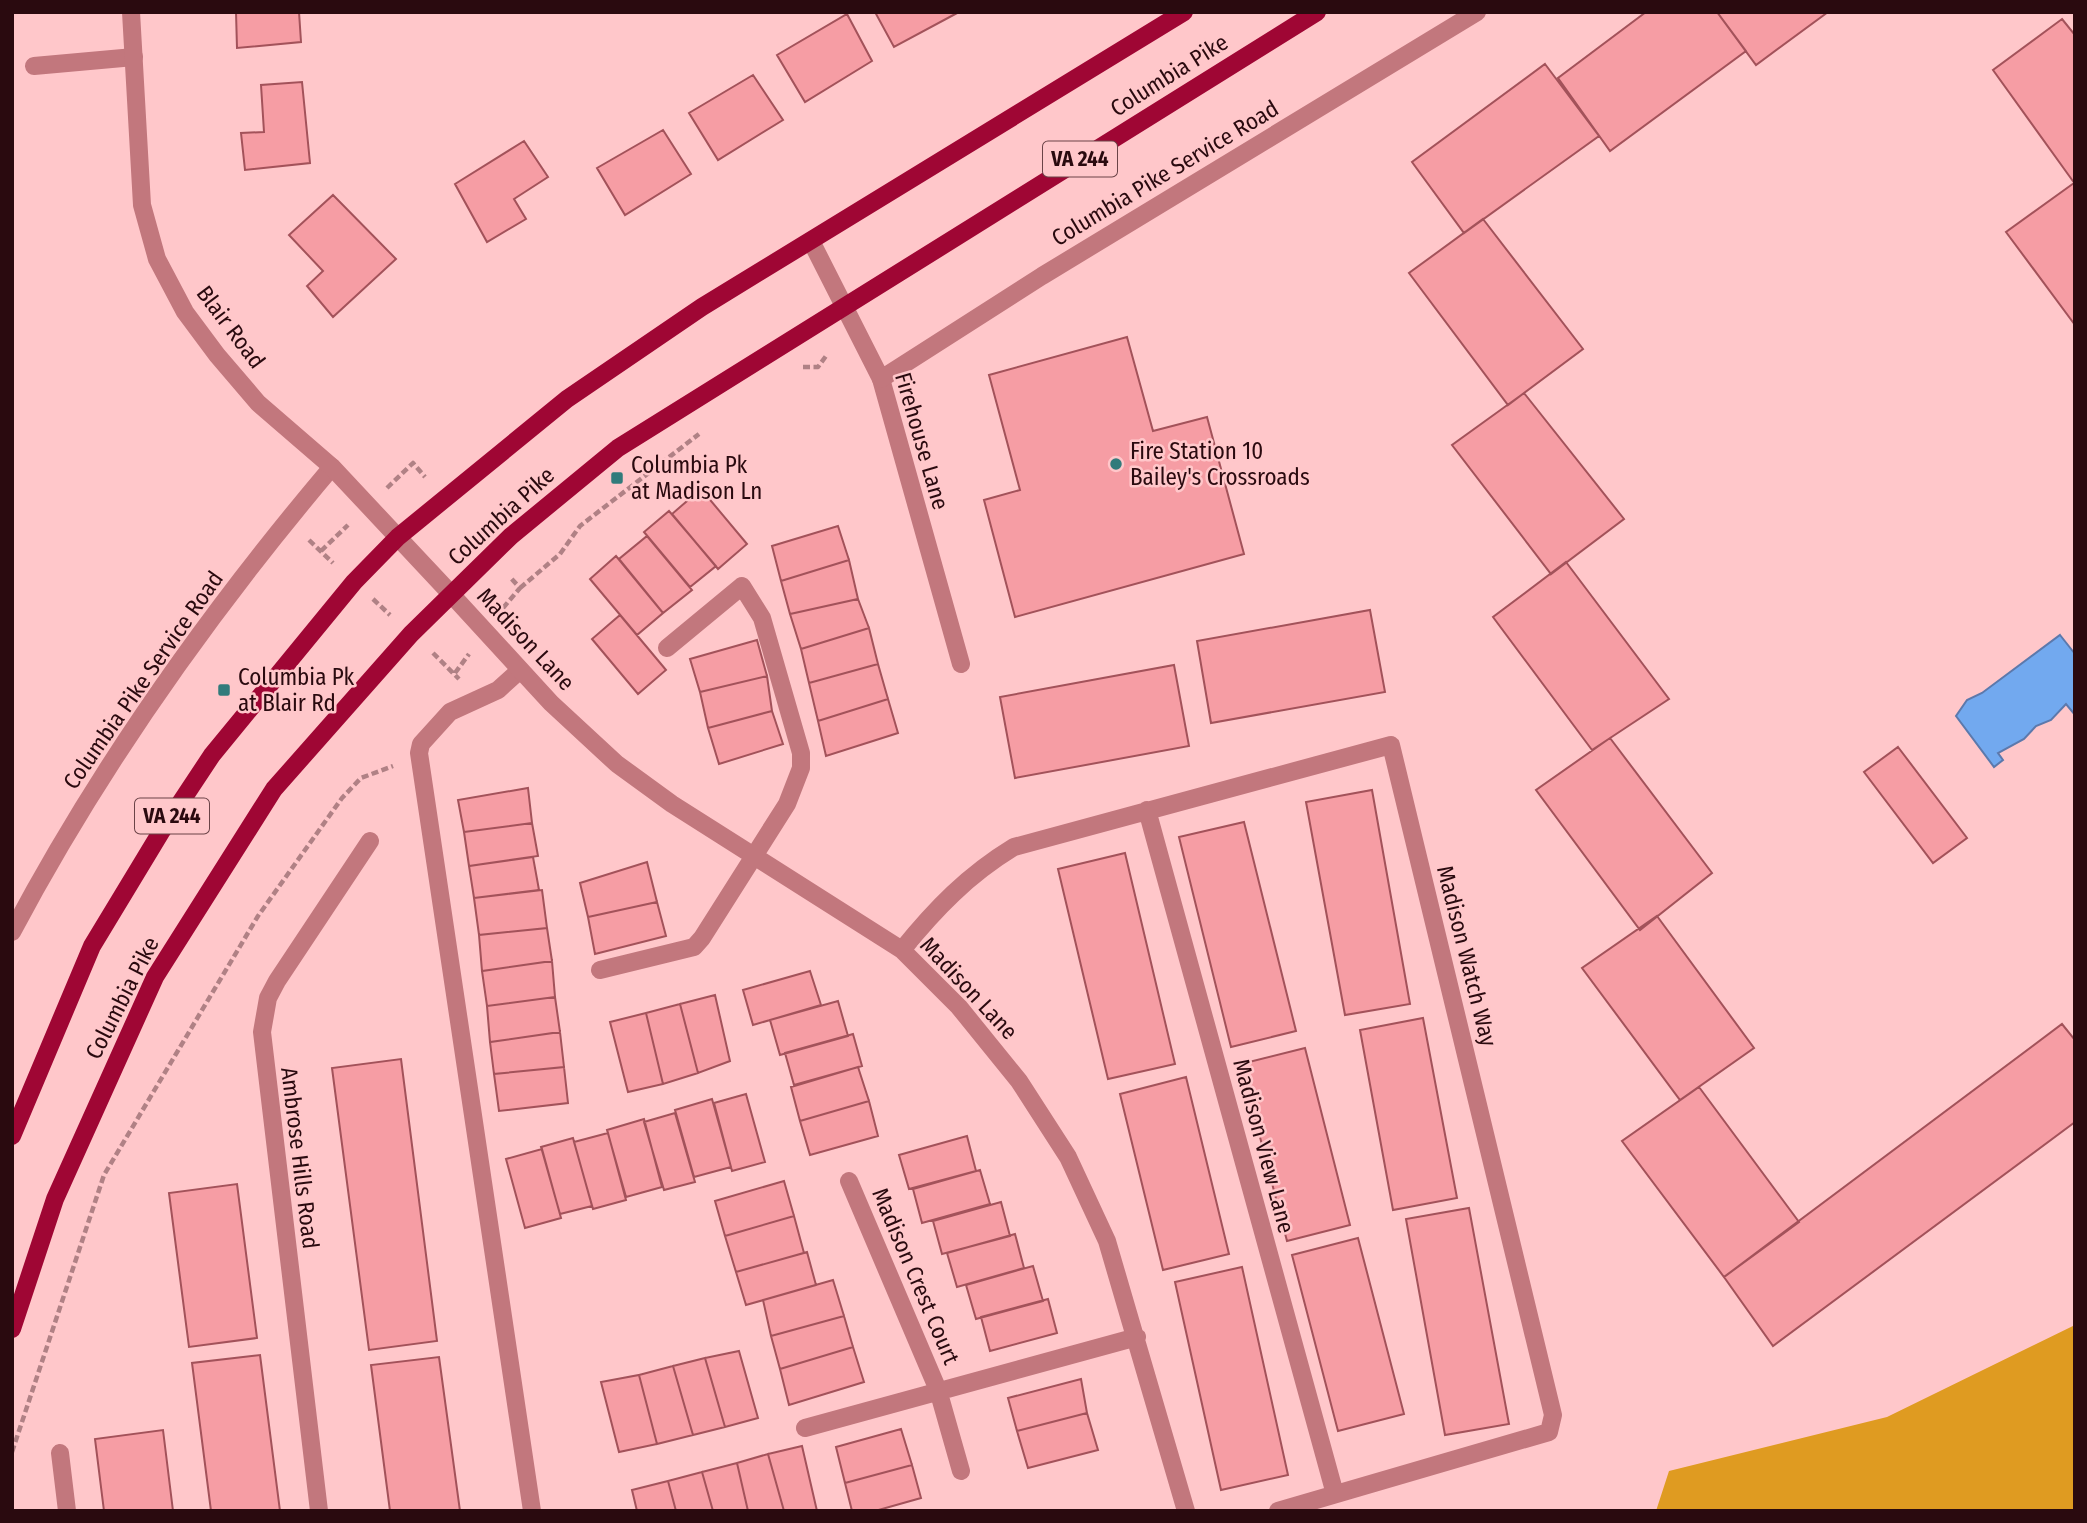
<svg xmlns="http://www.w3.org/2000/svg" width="2087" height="1523" font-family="'Fira Sans Condensed',sans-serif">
<rect width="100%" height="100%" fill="#ffc7ca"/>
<path fill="#df9b21" d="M2075 1325V1511H1656L1669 1471 1887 1417Z"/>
<path fill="#72a9ef" stroke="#5c79ac" stroke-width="2" d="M2060 635 2075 654V715L2066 704 2051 720 2036 726 2024 739 1998 753 2003 760 1994 767 1956 716 1967 700 1982 693Z"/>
<path fill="#f69da4" stroke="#a3525a" stroke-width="2" d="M236 12H299L301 42 237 48Z
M875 12H959L894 47Z
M1646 12H1717L1746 51 1610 151 1558 78Z
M1717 12H1828L1756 65Z
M847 14 872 61 805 102 777 55Z
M2062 19 2075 35V184L1993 70Z
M1545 64 1599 136 1464 233 1412 162Z
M753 75 783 120 718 160 689 113Z
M302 82 310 163 245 170 241 133 264 132 261 85Z
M663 130 691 174 625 215 597 168Z
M524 141 548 177 514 199 526 219 487 242 455 184Z
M2074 183 2075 184V325L2006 232Z
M333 195 396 259 333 317 307 286 323 271 289 235Z
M1483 219 1583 349 1508 405 1409 273Z
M1127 337 1153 431 1207 417 1244 554 1015 617 984 500 1020 490 989 375Z
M1524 393 1624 519 1551 574 1452 445Z
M701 489 747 544 718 569 672 514Z
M669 511 716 566 690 587 644 532Z
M838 526 849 560 781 581 772 546Z
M647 536 692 590 663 613 619 559Z
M616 556 663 613 637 635 590 579Z
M849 560 858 599 790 614 781 581Z
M1566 562 1669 699 1592 750 1493 617Z
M858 599 869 628 801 649 790 614Z
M1370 610 1385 692 1211 723 1197 641Z
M620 615 666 670 638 694 592 639Z
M869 628 878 664 809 683 801 649Z
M757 640 767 676 700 692 690 659Z
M878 664 888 699 818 721 809 683Z
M1174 665 1189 746 1015 778 1000 697Z
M767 676 772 711 708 728 700 692Z
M888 699 898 733 826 756 818 721Z
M772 711 783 744 719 764 708 728Z
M1610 738 1712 873 1640 930 1536 790Z
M1898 747 1967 838 1933 863 1864 772Z
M528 788 532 823 464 832 458 800Z
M1372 790 1410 1004 1345 1015 1306 802Z
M1244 822 1296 1031 1231 1047 1179 837Z
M532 823 538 856 469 866 464 832Z
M1125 853 1175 1064 1108 1079 1058 869Z
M533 857 539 890 474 898 469 866Z
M647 862 657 902 588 917 580 883Z
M542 890 547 928 479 935 474 898Z
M657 902 666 936 595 954 588 917Z
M1657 916 1754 1048 1680 1100 1582 968Z
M547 928 552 961 482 971 479 935Z
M552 961 555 997 487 1006 482 971Z
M810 971 821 1005 753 1025 743 990Z
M715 995 730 1061 698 1073 680 1004Z
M555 997 560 1032 490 1042 487 1006Z
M838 1001 848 1036 780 1055 770 1020Z
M680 1004 698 1073 663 1084 646 1013Z
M646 1013 663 1084 628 1092 610 1022Z
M1423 1018 1457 1198 1393 1210 1360 1030Z
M2062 1024 2075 1040V1122L1773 1346 1724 1277Z
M560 1032 564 1067 494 1074 490 1042Z
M853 1034 862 1066 794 1085 785 1053Z
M1305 1048 1350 1225 1287 1241 1241 1064Z
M401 1059 437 1341 369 1350 332 1068Z
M564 1067 568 1103 499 1111 494 1074Z
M858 1067 869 1101 800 1121 791 1087Z
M1186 1077 1229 1254 1163 1270 1120 1094Z
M1699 1087 1799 1222 1724 1277 1622 1141Z
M746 1094 765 1162 732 1171 714 1103Z
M712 1099 731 1167 694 1177 675 1110Z
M869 1101 878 1136 810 1155 800 1121Z
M675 1113 695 1182 664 1190 644 1122Z
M644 1119 662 1187 626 1197 607 1130Z
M608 1133 626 1200 593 1209 574 1142Z
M967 1136 976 1171 909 1189 899 1155Z
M573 1138 592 1206 560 1214 541 1147Z
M542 1149 561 1218 525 1228 506 1159Z
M980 1170 990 1204 922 1223 913 1189Z
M784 1181 794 1216 725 1236 715 1201Z
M237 1184 257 1338 189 1347 169 1193Z
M1001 1202 1010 1236 942 1254 933 1221Z
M1469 1208 1509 1424 1445 1435 1406 1219Z
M794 1216 804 1253 736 1272 725 1236Z
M1015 1234 1024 1268 957 1287 947 1253Z
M1358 1238 1404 1414 1338 1431 1292 1255Z
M807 1252 816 1285 746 1305 736 1272Z
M1033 1266 1043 1301 976 1319 966 1285Z
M1242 1267 1288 1475 1221 1490 1175 1282Z
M833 1280 844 1316 771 1336 763 1300Z
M1048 1299 1057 1333 990 1351 981 1317Z
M844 1316 853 1347 780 1369 771 1336Z
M853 1347 864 1382 789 1405 780 1369Z
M739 1351 758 1418 725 1427 705 1358Z
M260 1355 280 1511H211L192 1363Z
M439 1357 460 1511H390L371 1365Z
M705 1358 725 1427 693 1435 673 1366Z
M673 1366 693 1435 657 1444 639 1375Z
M639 1375 657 1444 619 1452 601 1382Z
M1081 1379 1087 1413 1017 1431 1008 1398Z
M1087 1413 1098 1450 1028 1468 1017 1431Z
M901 1429 912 1465 845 1483 836 1447Z
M163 1430 173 1511H104L95 1439Z
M802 1446 817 1511H784L768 1454Z
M768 1454 784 1511H748L737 1463Z
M737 1463 748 1511H713L702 1472Z
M912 1465 921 1498 875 1511H852L845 1483Z
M702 1472 713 1511H676L668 1481Z
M668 1481 676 1511H637L632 1490Z"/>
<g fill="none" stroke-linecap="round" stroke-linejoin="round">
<path stroke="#b08185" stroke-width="4.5" stroke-dasharray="7 3.5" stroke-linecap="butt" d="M803 367H818L826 356
M387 488 413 463 425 477
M309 540 333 563
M321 551 348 525
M520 588 560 554 580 526 699 434
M373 599 390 615
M503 608 520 588 510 577
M433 653 459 679
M455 673 469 654
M12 1452 104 1175 258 916 342 798 361 778 393 766"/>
<path stroke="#c2777d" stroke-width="18" d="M34 66 134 57
M881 379 961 664
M520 670 498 690 450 712 421 744 419 753 532 1511"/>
<path stroke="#c2777d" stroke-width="18" d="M811 241 881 379 1042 276 1477 12
M451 594 551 703 617 764 672 804 902 950 959 1007 1019 1081 1068 1157 1107 1241 1186 1511
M1147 810 1335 1494
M12 932C100 766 211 610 332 467
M902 950C935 909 968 875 1014 847L1391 745 1553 1415 1549 1432 1278 1511
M600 970 694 947 702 938 787 804 801 768V753L762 618 742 586 667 648
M849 1181 938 1390 961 1471
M805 1428 1137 1337
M60 1453 67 1511
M319 1511 262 1032 268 998 277 981 370 841"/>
<path stroke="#c2777d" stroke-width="18" d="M131 12 142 205 157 259 185 312 217 355 258 403 332 467 451 594"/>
<path stroke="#9f0634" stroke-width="18" d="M12 1136 92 946 161 832 212 755 354 582 398 537 567 399 702 307 1184 12
M12 1329 55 1199 155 977 274 789 411 634 511 536 618 448 1317 12"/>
</g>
<g fill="#327b7b" stroke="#ffc7ca" stroke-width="2.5">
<circle cx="1116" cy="464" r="7"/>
<rect x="610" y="471" width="14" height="14" rx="3.5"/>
<rect x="217" y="683" width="14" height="14" rx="3.5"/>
</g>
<g text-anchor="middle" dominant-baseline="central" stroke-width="5" stroke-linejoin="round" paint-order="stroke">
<g fill="#ffc7ca" stroke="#6a4347" stroke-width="2">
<rect x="1043" y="141.5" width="74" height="35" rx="5"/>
<rect x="135" y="798.5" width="74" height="35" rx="5"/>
</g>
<g font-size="21" font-weight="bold" fill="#2a0a0f">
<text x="1080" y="159">VA 244</text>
<text x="172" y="816">VA 244</text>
</g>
<g font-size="23" fill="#2a0a0f" stroke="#ffc7ca">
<text transform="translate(1169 75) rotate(-32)">Columbia Pike</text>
<text transform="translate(1165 173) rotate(-31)">Columbia Pike Service Road</text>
<text transform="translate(231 327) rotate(53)">Blair Road</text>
<text transform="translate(922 441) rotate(74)">Firehouse Lane</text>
<text transform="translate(501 516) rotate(-42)">Columbia Pike</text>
<text transform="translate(526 639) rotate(47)">Madison Lane</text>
<text transform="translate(143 680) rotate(-55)">Columbia Pike Service Road</text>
<text transform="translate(1467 956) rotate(76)">Madison Watch Way</text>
<text transform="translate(969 988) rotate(47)">Madison Lane</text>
<text transform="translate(122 998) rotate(-63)">Columbia Pike</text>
<text transform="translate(1264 1146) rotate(75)">Madison View Lane</text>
<text transform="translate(300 1158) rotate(83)">Ambrose Hills Road</text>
<text transform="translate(916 1276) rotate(67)">Madison Crest Court</text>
</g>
<g font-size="23" fill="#2a0a0f" stroke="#ffc7ca" text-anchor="start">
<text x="1130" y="451">Fire Station 10<tspan x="1130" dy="26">Bailey's Crossroads</tspan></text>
<text x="631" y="465">Columbia Pk<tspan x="631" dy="26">at Madison Ln</tspan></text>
<text x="238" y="677">Columbia Pk<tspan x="238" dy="26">at Blair Rd</tspan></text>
</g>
</g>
<rect width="2087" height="1523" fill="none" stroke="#2a0a0f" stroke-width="28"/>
</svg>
